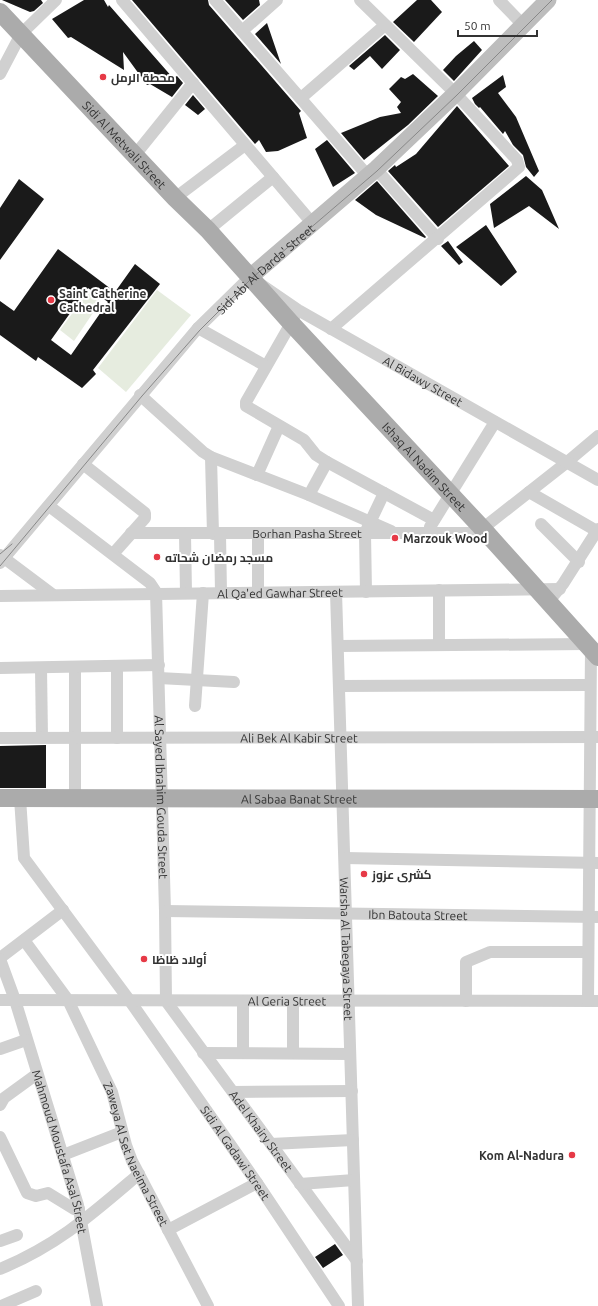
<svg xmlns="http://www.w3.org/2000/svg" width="598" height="1306" font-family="Ubuntu,Cairo,sans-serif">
<rect width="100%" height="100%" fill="#fff"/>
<path fill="#e6ecdf" d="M157 290 191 315 126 392 98 368Z
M88 292 101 301 74 341 60 330Z"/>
<path fill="#1a1a1a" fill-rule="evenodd" d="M2 0H41L43 3 34 11 30 12Z
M84 0H104L108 7 109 5 173 78 177 76 183 83 172 97 150 84 147 85 123 52 124 70 71 37 68 38 52 19Z
M132 0H208L209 5 301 111 299 113 307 138 278 151 266 152 259 140 255 144Z
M225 0H259L260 5 243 20Z
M417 0H431L442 12 414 42 393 22Z
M267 23 281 64 255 34Z
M385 35 400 50 382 69 370 56 354 70 349 66Z
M474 41 482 50 454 81 443 70 456 56Z
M413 74 438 96 408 125 364 160 341 133 380 117 401 113 397 107 401 102 389 89 401 77 405 79Z
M503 75 506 87 498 93 516 117 539 171 534 177 526 167 523 155 513 145 505 131 503 134 480 107 479 108 475 104 472 98Z
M193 95 205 109 198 115 185 105Z
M457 106 509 166 438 227 388 171 395 165 396 167 416 154Z
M327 140 355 173 333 187 315 149Z
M526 176 542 190 559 229 529 206 494 228 490 204Z
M19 179 44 199 0 260V208Z
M377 181 426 237 425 238 376 215 355 200Z
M486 225 517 272 501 286 456 247Z
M448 241 463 262 459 265 441 246Z
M58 249 115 292 135 264 160 284 93 370 96 374 82 388 38 357 36 361 0 335V301L14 311ZM88 288 108 302 71 355 51 340Z
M46 745V788H0V746Z
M335 1244 343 1255 323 1268 315 1257Z"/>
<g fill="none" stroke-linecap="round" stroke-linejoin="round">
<g stroke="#d0d0d0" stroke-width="12">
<path d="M122 0 313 224"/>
<path d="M215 0 368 176"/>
<path d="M499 0 523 25"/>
<path d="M242 31 277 0"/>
<path d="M0 74 21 34 56 0"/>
<path d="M301 98 385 25"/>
<path d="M135 155 193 83"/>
<path d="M376 169 438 239"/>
<path d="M175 198 245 145"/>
<path d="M208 230 273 177"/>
<path d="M294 318 246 402V406L304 440 316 455 327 462 434 520"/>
<path d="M198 328 266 366"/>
<path d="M331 329 519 167 517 160 457 95 360 0"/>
<path d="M140 395 203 452 211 457 309 495 391 531"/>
<path d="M211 457 213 534"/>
<path d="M83 464 145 513V518L113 554"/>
<path d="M257 475 279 426"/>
<path d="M529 492 597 531"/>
<path d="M309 495 327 462"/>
<path id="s1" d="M49 506 150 583 156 592 165 911 166 1001 357 1261"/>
<path d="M541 524 579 562"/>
<path d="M430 527 495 422"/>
<path id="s2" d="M131 533H470L487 525 566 463 598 436"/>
<path d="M258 533V593"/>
<path d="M185 534 186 593"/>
<path d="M220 534 221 593"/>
<path d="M0 555 52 594"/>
<path id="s3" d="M0 563 198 328 250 277 298 310 598 480"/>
<path d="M439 590V645"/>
<path id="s4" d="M336 592 358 1306"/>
<path d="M366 592 365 533 384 493"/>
<path d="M554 595 563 584 598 529"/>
<path id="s5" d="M0 596 560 589"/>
<path d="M338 646 587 644"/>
<path d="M117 666V738"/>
<path d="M75 667V798"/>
<path d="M0 668 159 665"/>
<path d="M41 668 42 738"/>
<path d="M159 678 234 682"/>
<path d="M339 686 590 685"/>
<path d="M195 706 203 593"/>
<path id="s6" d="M0 738 598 737"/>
<path id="s7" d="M20 798 24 858 130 1001 257 1183 339 1306"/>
<path d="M345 858 598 863"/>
<path id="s8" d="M165 911 598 917"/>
<path id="s9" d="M24 940 68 1000 112 1092 126 1145 132 1161 208 1306"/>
<path d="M0 958 63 910"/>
<path id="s10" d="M0 959 15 1000 78 1205 97 1306"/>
<path id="s11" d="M0 1000 598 1001"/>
<path d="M466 1001V962L490 952H588"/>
<path d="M588 1001 591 649"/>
<path d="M0 1049 26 1040"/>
<path d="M203 1053 350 1054"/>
<path d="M243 1053V1001"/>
<path d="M293 1053V1001"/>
<path d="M233 1092 352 1091"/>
<path d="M0 1105 4 1098 37 1074"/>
<path d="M0 1137 27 1193 36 1196 48 1193 74 1209H79"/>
<path d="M271 1144 353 1140"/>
<path d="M63 1155 122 1132"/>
<path d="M300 1184 354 1180"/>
<path d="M168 1230 257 1183"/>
<path d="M0 1241 17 1235"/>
<path d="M0 1269C58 1245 92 1214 139 1174"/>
<path d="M1 1306 36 1291"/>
</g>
<path stroke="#bdbdbd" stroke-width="17" d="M250 277 376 169 455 94 548 0"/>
<g stroke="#ababab" stroke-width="18">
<path id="s12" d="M0 12 175 198 208 230 291 323 482 528 598 657"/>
<path id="s13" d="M0 798 598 799"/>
</g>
<g stroke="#888" stroke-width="1">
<path d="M0 554 12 544"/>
<path id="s14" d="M0 566 142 396 200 330 252 278 377 171 457 95 552 0"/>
</g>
</g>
<g fill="#e63946" stroke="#fff" stroke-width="1.5">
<circle cx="103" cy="77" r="4"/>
<circle cx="51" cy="300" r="4"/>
<circle cx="395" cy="538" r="4"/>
<circle cx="157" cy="557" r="4"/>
<circle cx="364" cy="874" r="4"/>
<circle cx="144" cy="959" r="4"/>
<circle cx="572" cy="1155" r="4"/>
</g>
<g text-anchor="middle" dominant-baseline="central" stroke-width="4" stroke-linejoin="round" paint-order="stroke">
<g font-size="12" font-weight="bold" fill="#333" stroke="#fff" text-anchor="start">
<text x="111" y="77">محطة الرمل</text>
<text x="59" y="293">Saint Catherine<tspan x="59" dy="14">Cathedral</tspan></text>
<text x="403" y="538">Marzouk Wood</text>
<text x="165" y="557">مسجد رمضان شحاته</text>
<text x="372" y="874">كشرى عزوز</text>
<text x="152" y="959">أولاد ظاظا</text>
<text x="564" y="1155" text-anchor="end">Kom Al-Nadura</text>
</g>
<g font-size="12" fill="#333" stroke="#fff">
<text stroke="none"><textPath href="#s12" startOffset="182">Sidi Al Metwali Street</textPath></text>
<text stroke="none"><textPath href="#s14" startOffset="399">Sidi Abi Al Darda' Street</textPath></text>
<text stroke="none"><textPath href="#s3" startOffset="582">Al Bidawy Street</textPath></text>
<text stroke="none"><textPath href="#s12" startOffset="622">Ishaq Al Nadim Street</textPath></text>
<text stroke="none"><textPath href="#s2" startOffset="176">Borhan Pasha Street</textPath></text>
<text stroke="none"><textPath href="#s5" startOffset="280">Al Qa'ed Gawhar Street</textPath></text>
<text stroke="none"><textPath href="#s6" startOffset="299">Ali Bek Al Kabir Street</textPath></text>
<text stroke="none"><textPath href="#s1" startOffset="343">Al Sayed Ibrahim Gouda Street</textPath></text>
<text stroke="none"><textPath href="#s13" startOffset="299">Al Sabaa Banat Street</textPath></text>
<text stroke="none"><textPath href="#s8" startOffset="253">Ibn Batouta Street</textPath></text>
<text stroke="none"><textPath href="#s4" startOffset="357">Warsha Al Tabegaya Street</textPath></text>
<text stroke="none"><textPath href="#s11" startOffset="287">Al Geria Street</textPath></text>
<text stroke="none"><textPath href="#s1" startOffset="708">Adel Khairy Street</textPath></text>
<text stroke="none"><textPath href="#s10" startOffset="202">Mahmoud Moustafa Asal Street</textPath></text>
<text stroke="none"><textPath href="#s7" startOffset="423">Sidi Al Gadawi Street</textPath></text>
<text stroke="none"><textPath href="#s9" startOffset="243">Zaweya Al Set Naeima Street</textPath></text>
</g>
</g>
<path d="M458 30v6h79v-6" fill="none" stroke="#333333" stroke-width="2"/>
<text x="464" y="30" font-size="12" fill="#333333" stroke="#ffffff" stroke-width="3" paint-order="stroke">50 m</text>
</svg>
